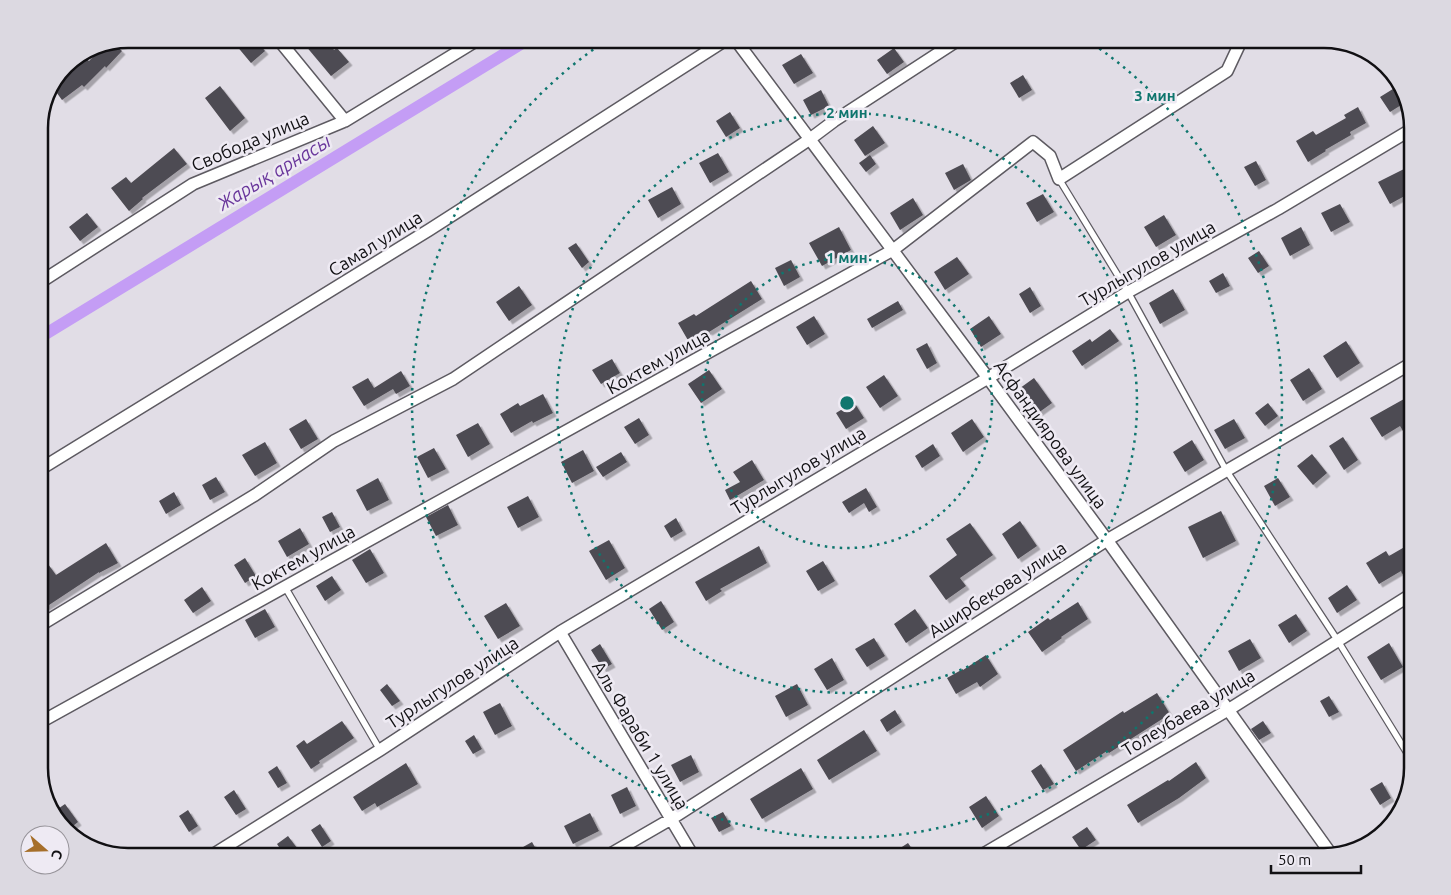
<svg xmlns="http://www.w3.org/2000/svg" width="1451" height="895" font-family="Ubuntu,sans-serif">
<defs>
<filter id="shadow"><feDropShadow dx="3.5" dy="3.5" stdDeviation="0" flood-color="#0004"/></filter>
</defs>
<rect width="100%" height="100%" fill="#e1dde6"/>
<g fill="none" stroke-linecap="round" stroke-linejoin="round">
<path stroke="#c49df5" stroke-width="12" d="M39 338 529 39"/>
</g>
<path fill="#4e4b52" filter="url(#shadow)" d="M231 39H255L265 51 251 63Z
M300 39H326L334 50 337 48 349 62 331 76Z
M112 42 122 51 106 68 105 66 84 87 82 85 62 100 54 89 60 76 66 71 68 73 84 57 89 61 106 43Z
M894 48 904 62 887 74 877 60Z
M801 54 813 73 794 84 782 65Z
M1023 75 1032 90 1019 98 1010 83Z
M1401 84 1406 102 1390 112 1380 97Z
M220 86 245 118 230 131 205 98Z
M821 90 829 106 811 115 803 100Z
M1358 107 1366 123 1350 132 1351 135 1325 150 1326 151 1308 162 1296 141 1313 131 1316 135 1346 118 1344 115Z
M730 112 740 128 726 137 716 121Z
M873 126 885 143 865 156 854 140Z
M174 148 187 164 142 198 143 199 129 211 111 188 126 177 131 183Z
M718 153 729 172 710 183 699 163Z
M870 155 876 164 866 172 859 163Z
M1256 161 1266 180 1255 186 1244 167Z
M963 164 971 180 954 190 945 173Z
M1404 169 1412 184V192L1390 204 1378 182Z
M672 187 681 204 658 218 648 200Z
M1043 194 1054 212 1037 222 1026 203Z
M913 198 923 215 900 230 890 213Z
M1340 204 1350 222 1331 232 1321 213Z
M87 213 98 227 80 241 69 227Z
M1164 215 1176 235 1156 247 1144 227Z
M839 227 851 250 822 266 809 243Z
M1301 227 1310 245 1290 256 1281 238Z
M576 243 589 262 582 268 568 248Z
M1259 251 1269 266 1258 273 1248 258Z
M957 257 969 274 945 290 934 272Z
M791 260 800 277 784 286 775 268Z
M1223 273 1230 286 1216 293 1209 281Z
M751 281 762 299 709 332 708 331 689 342 678 323 694 314 696 316Z
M519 286 532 305 509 321 496 302Z
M1030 287 1041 306 1030 313 1019 294Z
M1173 289 1185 310 1160 324 1149 303Z
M898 301 903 310 872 328 867 319Z
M814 316 825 334 807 345 796 327Z
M989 316 1001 334 981 347 970 329Z
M1110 329 1119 341 1082 366 1072 351 1090 339 1092 342Z
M1346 341 1360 363 1337 378 1323 356Z
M927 343 937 363 927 369 916 349Z
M612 359 620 373 601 384 592 370Z
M1309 368 1322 389 1303 401 1290 380Z
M709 370 722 389 701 403 688 384Z
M401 371 410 386 396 394 393 389 364 406 352 387 368 378 374 388Z
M884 375 898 396 880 408 866 387Z
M1034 378 1052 403 1034 416 1016 391Z
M543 394 553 413 533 423 532 421 511 433 500 414 518 403 520 406Z
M1404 399 1412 412V425L1403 431 1400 426 1382 437 1370 418Z
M854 402 864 418 846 429 836 413Z
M1268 403 1278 416 1265 426 1255 413Z
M639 418 649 435 635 444 624 427Z
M306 419 318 439 301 449 289 429Z
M972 419 984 437 963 452 951 433Z
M1234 419 1245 438 1225 449 1214 430Z
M478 423 490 444 468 457 456 435Z
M1343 437 1358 460 1344 470 1329 446Z
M1192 440 1204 460 1185 472 1173 452Z
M265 442 277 463 255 476 242 455Z
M933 444 940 456 922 468 915 456Z
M434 448 446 469 428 478 417 457Z
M583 450 594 471 572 483 561 462Z
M621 452 627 462 603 477 596 467Z
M1312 454 1327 473 1313 485 1297 466Z
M752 460 764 480 730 500 725 490 740 482 733 472Z
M216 477 225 492 210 500 202 485Z
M378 478 389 500 367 511 356 490Z
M1278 478 1290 497 1275 506 1264 486Z
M866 488 877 507 869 512 864 503 849 513 842 502Z
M174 492 181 505 166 514 159 501Z
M528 496 539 517 518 528 507 507Z
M448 505 458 525 436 536 426 517Z
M1221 511 1236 541 1203 558 1188 527Z
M332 512 340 527 330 532 322 517Z
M676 518 683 531 671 538 664 526Z
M1020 521 1037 546 1018 559 1002 534Z
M970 523 993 555 960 578 966 586 946 600 929 576 957 555 946 539Z
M300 528 309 544 287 557 278 541Z
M609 540 625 568 606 580 589 551Z
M106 543 118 563 99 573V572L46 607 39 596V570L48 564 56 575Z
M1408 545 1412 553V568L1402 574 1401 571 1379 584 1366 563 1386 551 1389 556Z
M759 546 767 563 720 589 722 591 706 601 695 582Z
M370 549 384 573 366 583 352 560Z
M245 558 256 576 245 583 234 565Z
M823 561 835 581 818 591 806 571Z
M332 576 341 590 325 601 316 586Z
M1347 585 1357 600 1337 613 1328 598Z
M202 587 211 601 193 613 184 600Z
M661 601 674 622 662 630 649 609Z
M1078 602 1088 619 1061 637 1062 638 1042 652 1028 632 1048 618 1050 620Z
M506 603 520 626 498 639 484 616Z
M265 609 275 627 255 638 245 620Z
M915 609 928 628 906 643 894 624Z
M1296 614 1307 631 1289 643 1278 625Z
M874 638 885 656 867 667 855 649Z
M1250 639 1261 658 1239 671 1228 651Z
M1389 643 1403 667 1381 680 1367 657Z
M600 644 612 664 603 669 591 650Z
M986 655 998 674 980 687 977 682 956 694 947 678 963 669V670Z
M832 658 844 680 827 690 814 669Z
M387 684 400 701 392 706 380 690Z
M797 684 808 705 786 717 775 696Z
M1157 693 1170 714 1109 753 1107 751 1076 771 1063 750 1123 711 1124 713Z
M1329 696 1339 712 1329 717 1320 701Z
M500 703 512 726 495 735 483 712Z
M895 710 902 722 887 732 880 720Z
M342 721 354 738 319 761 320 763 311 769 296 746 304 740 307 744Z
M1263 721 1271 733 1259 740 1251 729Z
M864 730 877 751 829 780 817 760Z
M474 735 482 749 473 754 465 741Z
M691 755 699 772 680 782 671 765Z
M1196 762 1206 778 1179 798 1138 823 1127 805 1168 780 1169 781Z
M406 763 418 784 377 807 375 803 362 811 353 797Z
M1041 764 1054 784 1043 790 1031 771Z
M277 766 287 783 278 788 268 772Z
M801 768 813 789 762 819 750 799Z
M1382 782 1391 798 1380 805 1370 789Z
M627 787 636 806 620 814 611 795Z
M234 790 246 809 236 815 224 797Z
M986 796 999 816 982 828 969 807Z
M65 804 78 822 68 830 52 813Z
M188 810 198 826 189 832 179 816Z
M723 812 731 826 719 832 711 818Z
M590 813 599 831 573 844 564 826Z
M320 824 331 841 322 847 311 830Z
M1087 827 1096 840 1081 850 1072 837Z
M288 836 303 856H285L277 844Z
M532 842 540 856H507Z
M908 843 917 856H888Z"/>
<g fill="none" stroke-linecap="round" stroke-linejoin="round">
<g stroke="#5d5a61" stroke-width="8">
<path id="service" d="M1059 179 1128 292 1226 470 1338 641 1412 761
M285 587 380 750"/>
</g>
<g stroke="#5d5a61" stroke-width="14">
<path id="minor" d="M278 39 345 121
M735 39 988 378 1107 540 1331 854
M39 283 193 184 345 121 479 39
M39 470 429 230 727 39
M39 626 255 495 334 441 453 379 810 139 834 121 960 39
M560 632 693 856
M39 723 893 250 1033 142 1050 156 1059 179 1227 71 1242 39
M211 856 380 750 560 632 988 378 1128 292 1278 209 1412 129
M607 856 671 819 1107 540 1412 363
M980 856 1228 710 1412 594"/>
</g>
<use href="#service" stroke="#fff" stroke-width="5.5"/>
<use href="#minor" stroke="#fff" stroke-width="11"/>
</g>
<g fill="none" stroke="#0f766e" stroke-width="2.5" stroke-dasharray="2.5 5">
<circle cx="847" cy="403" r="145"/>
<circle cx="847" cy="403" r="290"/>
<path d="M1087 40A435 435 0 1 1 607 40"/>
</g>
<g text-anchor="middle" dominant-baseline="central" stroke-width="5" stroke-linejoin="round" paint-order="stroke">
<g font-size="18" fill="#111013" stroke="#eeeaf3">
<text transform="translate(250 141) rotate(-23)">Свобода улица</text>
<text transform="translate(375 243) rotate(-32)">Самал улица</text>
<text transform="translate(1147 263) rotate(-30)">Турлыгулов улица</text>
<text transform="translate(658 361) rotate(-29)">Коктем улица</text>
<text transform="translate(1051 434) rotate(54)">Асфандиярова улица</text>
<text transform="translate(798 470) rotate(-31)">Турлыгулов улица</text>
<text transform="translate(303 557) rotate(-29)">Коктем улица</text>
<text transform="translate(997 589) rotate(-33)">Аширбекова улица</text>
<text transform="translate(452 682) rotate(-33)">Турлыгулов улица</text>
<text transform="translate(1188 712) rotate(-31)">Толеубаева улица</text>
<text transform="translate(641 735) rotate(59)">Аль Фараби 1 улица</text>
</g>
<g font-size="19" font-style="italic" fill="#69369b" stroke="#eeeaf3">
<text transform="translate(274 172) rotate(-31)">Жарық арнасы</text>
</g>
</g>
<path d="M0 0H1451V895H0ZM128 48H1324A80 80 0 0 1 1404 128V768A80 80 0 0 1 1324 848H128A80 80 0 0 1 48 768V128A80 80 0 0 1 128 48Z" fill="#dcd9e1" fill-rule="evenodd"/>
<path fill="none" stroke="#111013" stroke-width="2.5" d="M128 48H1324A80 80 0 0 1 1404 128V768A80 80 0 0 1 1324 848H128A80 80 0 0 1 48 768V128A80 80 0 0 1 128 48Z"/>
<circle cx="847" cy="403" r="8" fill="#0f766e" stroke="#eeeaf3" stroke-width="2.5"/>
<g font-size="15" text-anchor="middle" font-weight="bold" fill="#0f766e" stroke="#eeeaf3" stroke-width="5" stroke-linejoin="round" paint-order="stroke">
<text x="1155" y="101">3 мин</text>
<text x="847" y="118">2 мин</text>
<text x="847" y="263">1 мин</text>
</g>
<g transform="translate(45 850) rotate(110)"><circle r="24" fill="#eeeaf3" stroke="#969399"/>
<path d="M0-4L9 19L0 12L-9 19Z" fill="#a66f2a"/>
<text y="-8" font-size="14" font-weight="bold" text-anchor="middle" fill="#111013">С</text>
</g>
<path d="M1271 865v8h90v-8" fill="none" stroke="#111013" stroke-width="2.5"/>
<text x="1278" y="865" font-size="15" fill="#111013" stroke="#eeeaf3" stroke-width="4" paint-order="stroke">50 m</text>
</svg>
